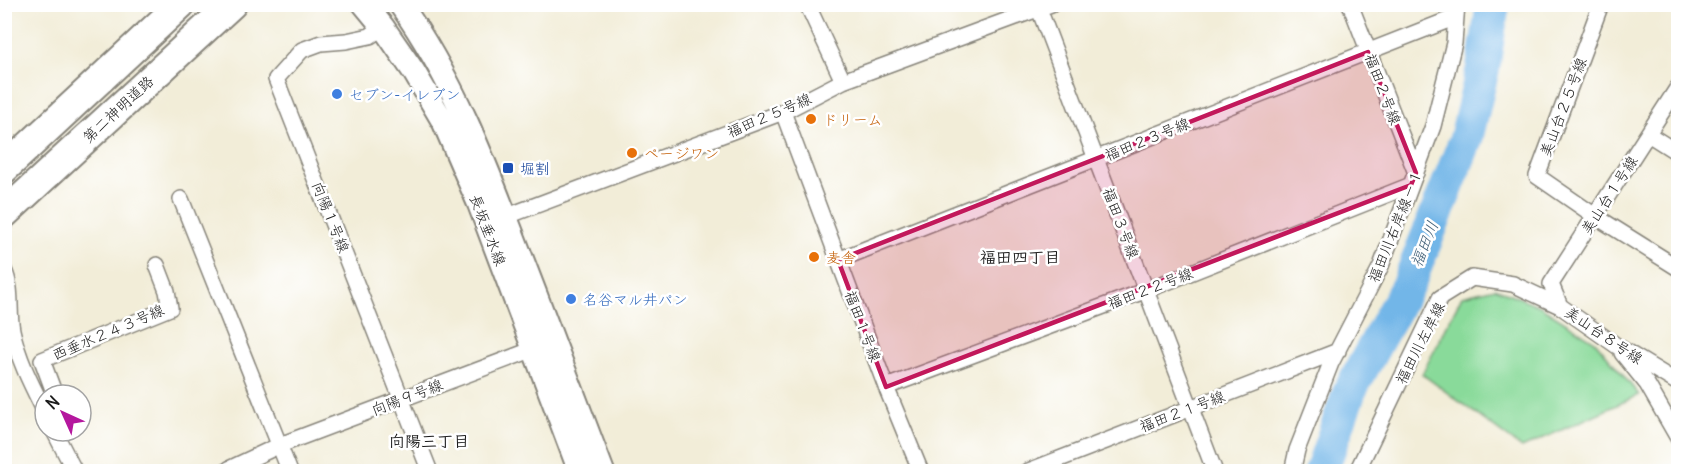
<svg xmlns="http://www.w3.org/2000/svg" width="1683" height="476" font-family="Delius,'Klee One',sans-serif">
<rect width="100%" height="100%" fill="#fff"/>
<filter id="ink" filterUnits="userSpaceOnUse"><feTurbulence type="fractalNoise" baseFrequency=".0167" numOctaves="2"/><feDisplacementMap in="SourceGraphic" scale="12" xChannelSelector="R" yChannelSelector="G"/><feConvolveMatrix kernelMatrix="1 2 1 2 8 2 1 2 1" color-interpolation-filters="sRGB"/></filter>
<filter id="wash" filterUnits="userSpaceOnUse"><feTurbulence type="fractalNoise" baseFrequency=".008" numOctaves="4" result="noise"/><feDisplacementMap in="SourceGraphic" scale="24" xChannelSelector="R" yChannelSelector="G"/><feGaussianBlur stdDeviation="1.35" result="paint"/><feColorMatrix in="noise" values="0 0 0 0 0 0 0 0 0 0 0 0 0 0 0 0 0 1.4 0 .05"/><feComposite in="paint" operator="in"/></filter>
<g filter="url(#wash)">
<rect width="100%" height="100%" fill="#f2edd8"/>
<path fill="#89da9a" stroke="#527b5b" stroke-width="1.5" d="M1495 288 1540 306 1595 341 1639 395 1522 448 1422 374 1462 296Z"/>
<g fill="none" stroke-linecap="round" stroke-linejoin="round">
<path stroke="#72b6e8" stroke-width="34" d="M1321 472 1350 390 1408 285 1466 139 1483 68 1493 4"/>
</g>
</g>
<g filter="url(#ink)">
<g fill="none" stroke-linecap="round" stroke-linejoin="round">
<g stroke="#87847a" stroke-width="18">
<path id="street" d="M807 4 843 81
M1350 4 1416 173
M1601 4 1537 176 1595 216 1678 268
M1039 9 1215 472
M383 27 370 36 346 41 321 43 302 50 276 79 430 472
M783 112 886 387 921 472
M1648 134 1678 153
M181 199 290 472
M497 220 783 112 843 81 1051 4
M838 260 1456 17
M4 270C13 289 8 310 12 330 18 359 32 386 45 412
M1560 306 1551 284 1678 87
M1622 353 1647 384 1678 438
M886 387 1147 290 1411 185
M55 395 42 360 170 308 167 291 157 265
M54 431 75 472
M230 472 229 469 280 445 534 349
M1026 472 1338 351
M1292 472 1297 450 1331 363 1381 266 1433 126 1454 43 1457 4
M1359 472V467L1440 298 1472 278 1513 284 1560 306 1617 346 1678 383"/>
</g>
<g stroke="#87847a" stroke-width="26">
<path id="secondary" d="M364 4 383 27 414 72 444 123 479 204 580 472
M400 4C453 78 485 162 517 246 546 321 574 396 603 472"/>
</g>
<g stroke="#87847a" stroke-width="32">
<path id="highway" d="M4 169 181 4
M4 214 232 4"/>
</g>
<use href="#street" stroke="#fff" stroke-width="15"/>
<use href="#secondary" stroke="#fff" stroke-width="22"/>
<use href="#highway" stroke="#fff" stroke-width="28"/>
</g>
</g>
<path fill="#c2185b" fill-opacity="0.2" stroke="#c2185b" stroke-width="4.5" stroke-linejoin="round" d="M1368 52 1416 173 1411 185 886 387 838 260Z"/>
<g fill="#3f7fe0" stroke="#fff" stroke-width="2">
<circle cx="337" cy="94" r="6"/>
<circle cx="571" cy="299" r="6"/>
</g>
<g fill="#e8710a" stroke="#fff" stroke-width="2">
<circle cx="811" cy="119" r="6"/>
<circle cx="632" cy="153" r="6"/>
<circle cx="814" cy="257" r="6"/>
</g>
<rect fill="#1a4fb4" stroke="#fff" stroke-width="2" x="502" y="162" width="12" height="12" rx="3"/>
<g text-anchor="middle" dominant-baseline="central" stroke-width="5" stroke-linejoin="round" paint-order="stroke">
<g font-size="15" fill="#1c1c1c" stroke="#fff">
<text transform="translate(1383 89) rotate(69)">福田２号線</text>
<text transform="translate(1563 107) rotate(-69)">美山台２５号線</text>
<text transform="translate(118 109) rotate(-43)">第二神明道路</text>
<text transform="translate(769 115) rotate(-23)">福田２５号線</text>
<text transform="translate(1147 139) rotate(-22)">福田２３号線</text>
<text transform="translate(1609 195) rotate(-57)">美山台１号線</text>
<text transform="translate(331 217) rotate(68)">向陽１号線</text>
<text transform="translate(1121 223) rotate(69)">福田３号線</text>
<text transform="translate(1395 226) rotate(-68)">福田川右岸線－１</text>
<text transform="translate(488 230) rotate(69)">長坂垂水線</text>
<text transform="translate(1150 288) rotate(-21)">福田２２号線</text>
<text transform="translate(863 326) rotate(69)">福田１号線</text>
<text transform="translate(108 332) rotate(-23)">西垂水２４３号線</text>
<text transform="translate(1604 335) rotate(34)">美山台８号線</text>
<text transform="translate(1420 343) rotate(-63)">福田川左岸線</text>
<text transform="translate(407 397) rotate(-21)">向陽９号線</text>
<text transform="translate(1182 411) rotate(-21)">福田２１号線</text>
</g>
<g font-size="15" fill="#366cbe" stroke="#fff" text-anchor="start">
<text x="349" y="94">セブン-イレブン</text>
<text x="583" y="299">名谷マル井パン</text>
</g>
<g font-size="15" fill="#c56008" stroke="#fff" text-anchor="start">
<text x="823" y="119">ドリーム</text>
<text x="644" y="153">ページワン</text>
<text x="826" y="257">麦舎</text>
</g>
<g font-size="15" fill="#164399" stroke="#fff" text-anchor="start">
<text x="520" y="168">堀割</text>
</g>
<g font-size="16" font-style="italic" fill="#436178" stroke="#fff">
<text transform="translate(1424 244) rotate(-68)">福田川</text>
</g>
<g font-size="16" font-weight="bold" fill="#1c1c1c" stroke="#fff">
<text x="1020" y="257">福田四丁目</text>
<text x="429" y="441">向陽三丁目</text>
</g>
</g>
<rect width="1683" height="476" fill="none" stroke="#fff" stroke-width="24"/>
<g transform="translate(63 413) rotate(315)"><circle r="28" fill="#ffffff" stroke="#a4a4a4" stroke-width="1.5"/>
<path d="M0-4.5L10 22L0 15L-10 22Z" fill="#b5179e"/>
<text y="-9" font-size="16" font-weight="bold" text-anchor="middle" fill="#1c1c1c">N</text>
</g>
</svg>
